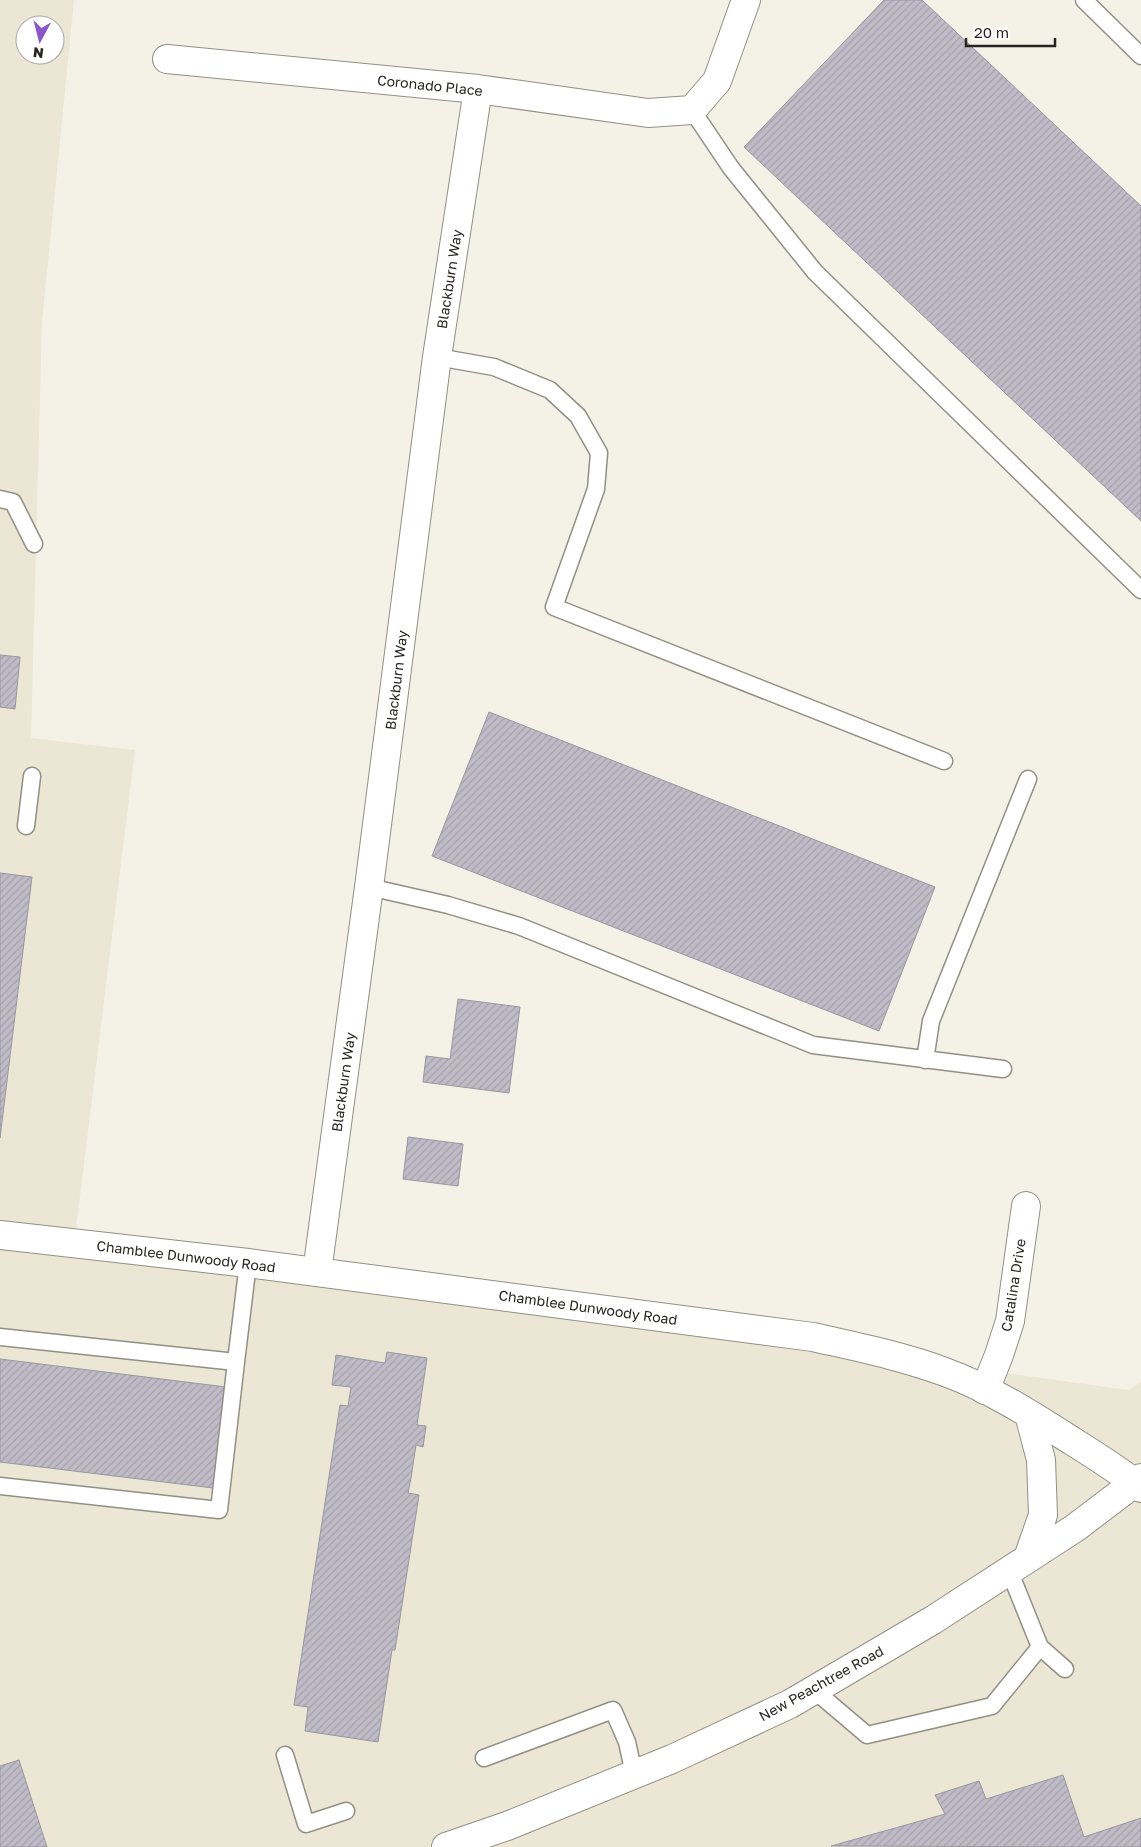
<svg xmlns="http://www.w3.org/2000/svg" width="1141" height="1847" font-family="'Golos Text',sans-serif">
<defs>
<pattern id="building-hatch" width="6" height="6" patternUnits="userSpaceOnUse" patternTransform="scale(1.25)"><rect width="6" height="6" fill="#bfbcc7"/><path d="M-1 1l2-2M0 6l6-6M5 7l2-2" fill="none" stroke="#a4a1ab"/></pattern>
</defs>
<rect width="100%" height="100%" fill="#f4f2e6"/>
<path fill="#ece7d4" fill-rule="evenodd" d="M0 0H74L42 322 31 738 135 750 74 1245 1129 1390 1141 1382V1847H0ZM25 25H55V55H25Z"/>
<path fill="url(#building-hatch)" stroke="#9997a1" d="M884 0H922L1141 206V521L744 147Z
M0 655 20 657 15 709 0 707Z
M489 712 935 887 879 1031 432 856Z
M0 873 32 877 0 1138Z
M458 999 520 1007 509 1093 423 1082 426 1056 450 1059Z
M408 1137 463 1144 458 1186 403 1179Z
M387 1352 427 1358 417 1425 426 1426 423 1447 416 1445 411 1478 408 1493 419 1495 395 1650H392L378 1742 305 1731 308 1707 294 1705 340 1405 348 1406 351 1387 332 1385 336 1355 385 1363Z
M0 1359 226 1387 213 1488 0 1462Z
M19 1760 47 1847H0V1766Z
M1063 1775 1084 1837 1141 1818V1847L831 1846 945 1814 935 1795 979 1781 986 1799Z"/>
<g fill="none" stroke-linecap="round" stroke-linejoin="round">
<g stroke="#928f85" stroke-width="19">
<path id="lane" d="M1084 0 1141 56
M692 110 731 168 815 272 1141 590
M437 357 494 367 550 390 578 416 599 453 596 489 554 607 944 761
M0 499 13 502 34 544
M26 826 32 776
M369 887 448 905 519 926 813 1045 1003 1069
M925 1060 931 1021 1028 779
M0 1337 236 1362 248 1263
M0 1486 219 1510 236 1362
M1009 1570 1040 1647 1065 1669
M814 1690 867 1735 992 1706 1040 1647
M285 1755 306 1824 346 1811
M484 1758 613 1710 627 1742 634 1774"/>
</g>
<g stroke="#928f85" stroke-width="30">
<path id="street" d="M167 59 478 89 648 113 692 110 717 81 746 0
M317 1272 369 887 437 357 478 89
M985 1390 999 1355 1010 1321 1026 1206"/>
</g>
<g stroke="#928f85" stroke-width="30">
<path id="secondary" d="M0 1235 248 1263 813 1337C857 1347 902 1356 945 1372 989 1388 1030 1414 1069 1439 1093 1454 1119 1470 1141 1488
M1028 1558 1043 1515 1041 1460 1029 1414
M446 1847 507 1826 672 1759 790 1704 933 1620 1075 1528 1141 1478"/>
</g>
<use href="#lane" stroke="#fff" stroke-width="16"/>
<use href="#street" stroke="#fff" stroke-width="28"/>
<use href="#secondary" stroke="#fff" stroke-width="28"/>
</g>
<g text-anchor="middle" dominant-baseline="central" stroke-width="4" stroke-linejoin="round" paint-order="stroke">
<g font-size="14" fill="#262521" stroke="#fff">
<text transform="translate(430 85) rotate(6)">Coronado Place</text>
<text transform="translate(449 279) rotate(-81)">Blackburn Way</text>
<text transform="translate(396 680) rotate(-83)">Blackburn Way</text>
<text transform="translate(343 1082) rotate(-82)">Blackburn Way</text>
<text transform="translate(186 1256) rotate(7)">Chamblee Dunwoody Road</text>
<text transform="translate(1013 1285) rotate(-81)">Catalina Drive</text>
<text transform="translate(588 1307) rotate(8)">Chamblee Dunwoody Road</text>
<text transform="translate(821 1683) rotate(-29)">New Peachtree Road</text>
</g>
</g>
<g transform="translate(40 40) rotate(187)"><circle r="24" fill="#ffffff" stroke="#a8a8a6"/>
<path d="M0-4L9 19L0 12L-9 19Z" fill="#8c55cd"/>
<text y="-8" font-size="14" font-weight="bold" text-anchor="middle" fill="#262521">N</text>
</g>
<path d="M966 38v8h89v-8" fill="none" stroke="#262521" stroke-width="2.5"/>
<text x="974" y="38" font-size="15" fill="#262521" stroke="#ffffff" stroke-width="4" paint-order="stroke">20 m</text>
</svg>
